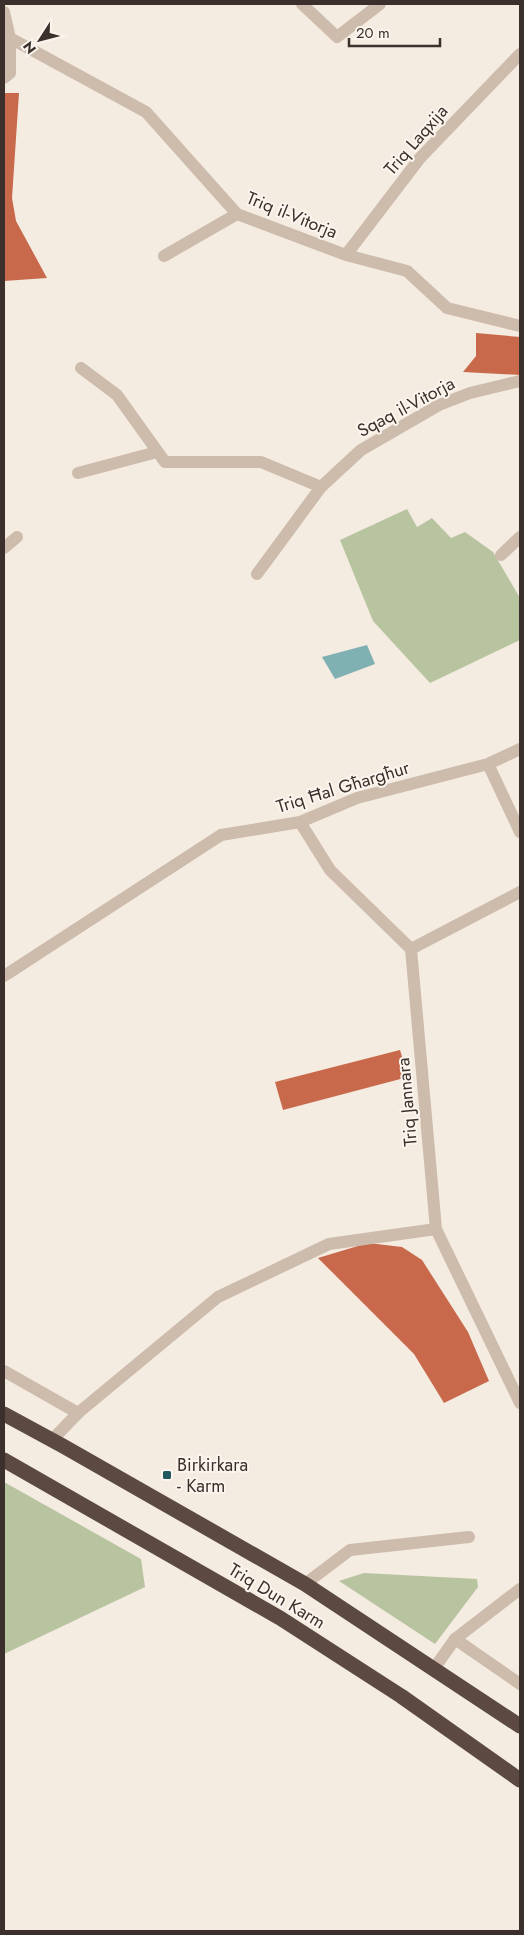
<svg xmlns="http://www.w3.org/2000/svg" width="524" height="1935" font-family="Jost,sans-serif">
<rect width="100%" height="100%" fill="#f4ebe1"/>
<path fill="#b8c4a0" d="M407 509 417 527 432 518 451 538 465 532 493 552 520 598V640L430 683 373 621 340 540Z
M4 1482 141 1559 145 1587 4 1654Z
M364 1573 477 1579 478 1587 435 1644 339 1581Z"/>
<path fill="#7fb0b2" d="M367 645 375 664 335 679 322 657Z"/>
<path fill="#c8694b" d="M4 93H19L12 198 16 221 47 278 4 281Z
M476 333 520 337V375L463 372 476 356Z
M400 1050 408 1077 283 1110 275 1082Z
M368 1243 402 1247 422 1260 468 1332 489 1381 444 1403 414 1354 318 1258Z"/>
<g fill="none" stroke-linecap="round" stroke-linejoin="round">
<path stroke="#cdbbac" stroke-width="12" d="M164 256 237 214
M78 473 157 452
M501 555 520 537
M4 1371 78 1413
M305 1584 350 1550 469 1537
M455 1639 520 1684"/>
<path stroke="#cdbbac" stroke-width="12" d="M302 4 337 37 380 4
M4 12 10 38V73L4 78
M4 37 10 38 146 112 237 214 346 255 407 271 447 308 520 326
M346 255 420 158 520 54
M81 368 117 395 165 462H261L321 487
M4 548 17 537
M257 574 321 487 361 450 439 405 470 393 520 381
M488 764 520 832
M300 822 330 870 411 949 436 1229 520 1403
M411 949 520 892
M4 976 221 835 300 822 357 798 488 764 520 749
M52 1440 78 1413 218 1297 329 1244 436 1229
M433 1670 455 1639 520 1589"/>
<path stroke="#5c4a42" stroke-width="15" d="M4 1414 63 1446 305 1584 520 1726
M4 1460 280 1618 401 1696 520 1780"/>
</g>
<rect fill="#1f5a5e" stroke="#fbf5ee" stroke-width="2" x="162" y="1470" width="10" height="10" rx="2.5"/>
<g text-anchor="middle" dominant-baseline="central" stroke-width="4" stroke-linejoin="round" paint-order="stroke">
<g font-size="18" fill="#3b302b" stroke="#fbf5ee">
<text transform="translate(416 140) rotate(-49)">Triq Laqxija</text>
<text transform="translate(292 215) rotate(22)">Triq il-Vitorja</text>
<text transform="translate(406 407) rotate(-28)">Sqaq il-Vitorja</text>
<text transform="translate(343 787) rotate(-17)">Triq Ħal Għargħur</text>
<text transform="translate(407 1102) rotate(-95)">Triq Jannara</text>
<text transform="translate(277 1596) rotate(31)">Triq Dun Karm</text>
</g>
<g font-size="18" fill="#3b302b" stroke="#fbf5ee" text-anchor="start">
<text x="177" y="1465">Birkirkara<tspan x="177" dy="21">- Karm</tspan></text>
</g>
</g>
<rect width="524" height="1935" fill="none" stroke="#3b302b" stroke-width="10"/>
<g transform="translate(40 40) rotate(234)" stroke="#fbf5ee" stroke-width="4" paint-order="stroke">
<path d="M0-4L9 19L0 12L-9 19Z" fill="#3b302b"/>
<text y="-8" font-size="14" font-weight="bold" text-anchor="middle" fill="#3b302b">N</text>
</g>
<path d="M349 38v8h91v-8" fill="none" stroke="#3b302b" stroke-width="2.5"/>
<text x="356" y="38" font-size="15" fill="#3b302b" stroke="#fbf5ee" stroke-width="4" paint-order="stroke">20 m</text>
</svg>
